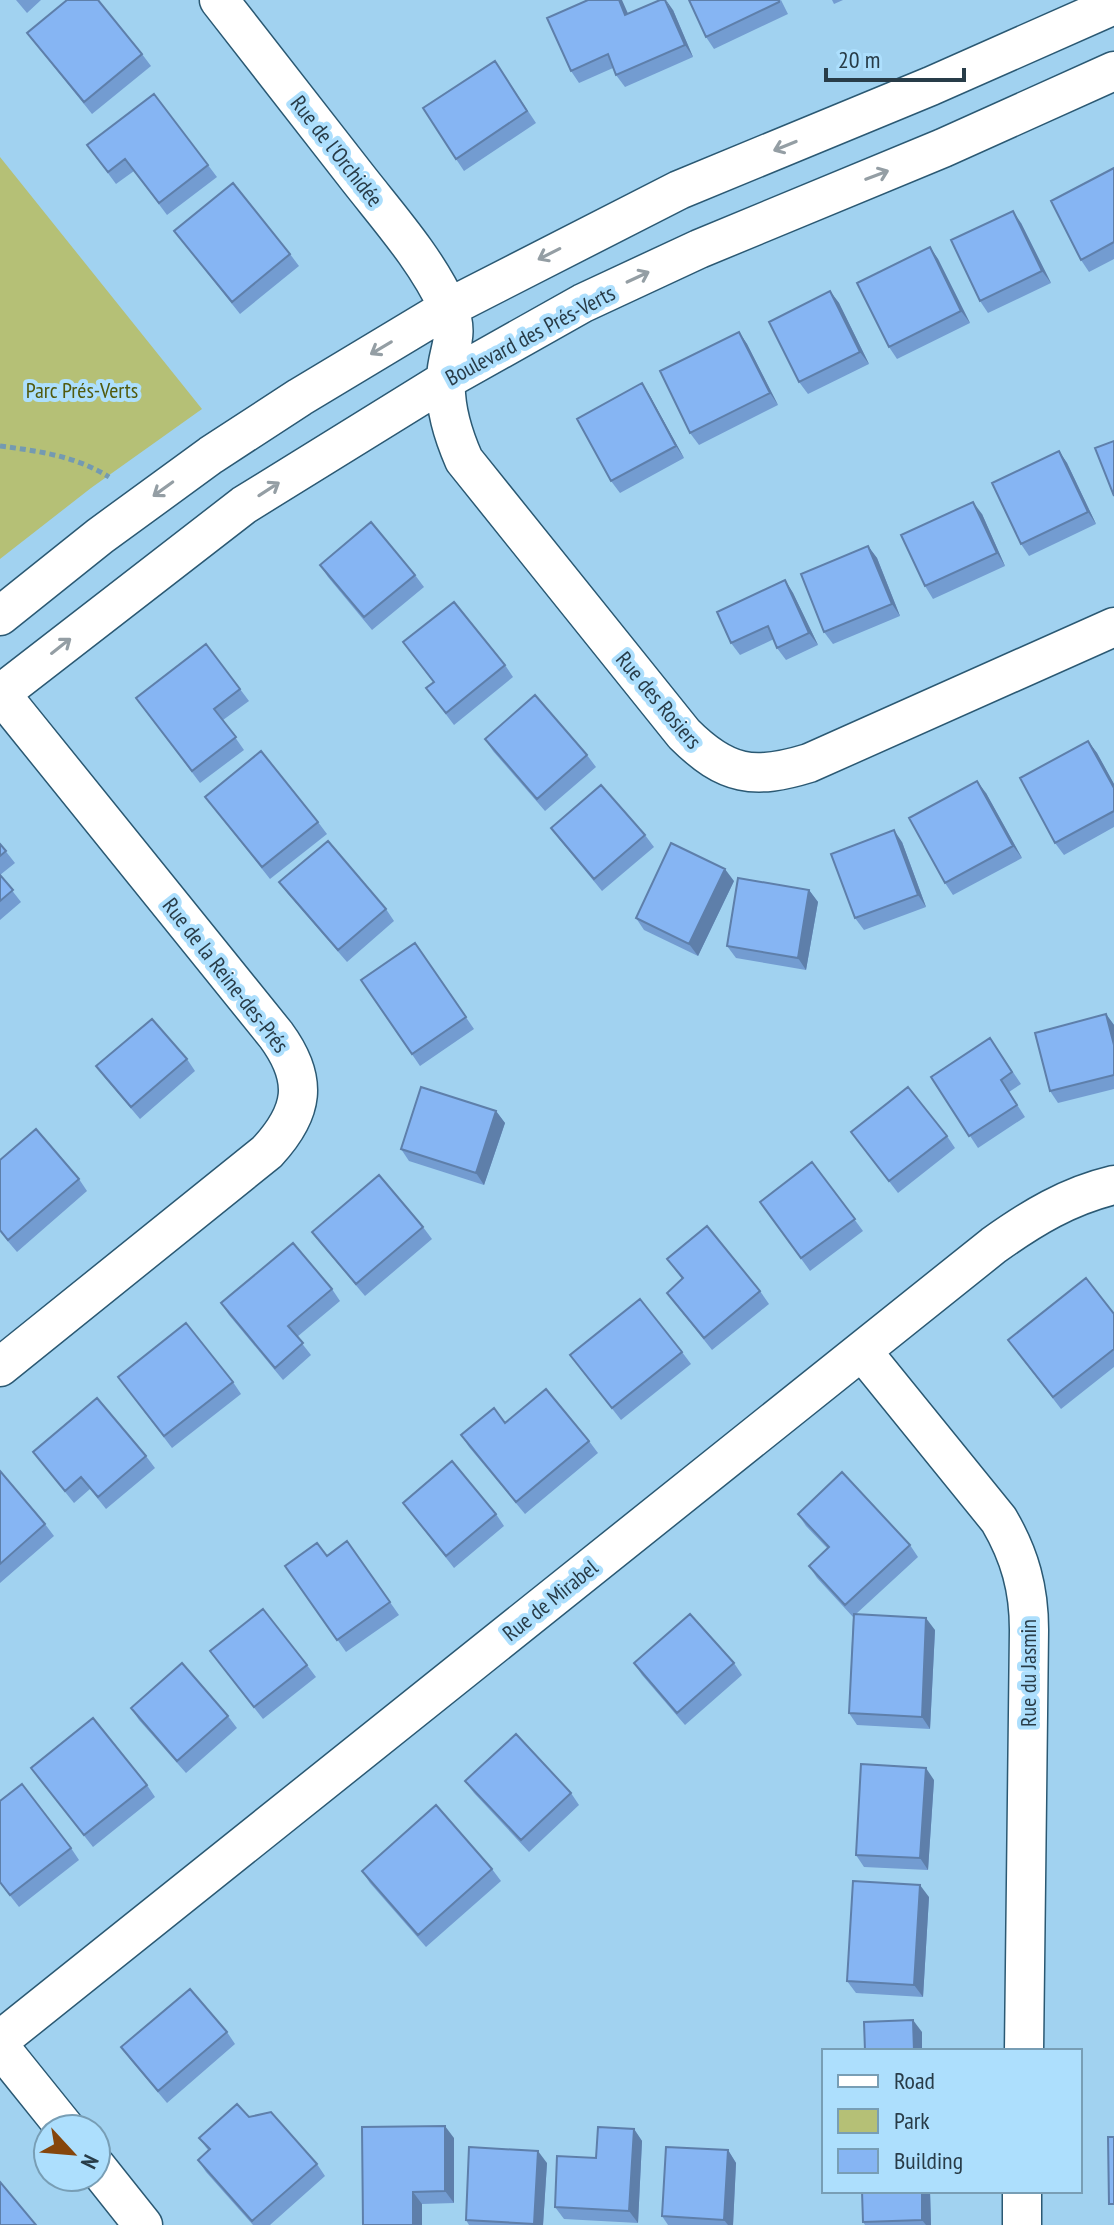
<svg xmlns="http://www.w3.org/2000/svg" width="1114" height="2225" font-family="'PT Sans Narrow',sans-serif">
<rect width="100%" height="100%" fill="#a1d2f0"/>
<path fill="#b5c076" d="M0 157 202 409 91 488 0 559Z"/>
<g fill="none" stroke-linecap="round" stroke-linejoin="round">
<g stroke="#2b5973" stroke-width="41">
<path id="minor" d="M219 0C265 59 311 118 357 177 389 218 426 259 448 307 461 336 447 350 446 378 444 406 453 435 464 460L684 734C726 776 754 780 809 763L1114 627
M0 616 100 536 211 455 300 397 448 308 679 190 931 86 1114 5
M0 693 276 1035C309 1080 304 1112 267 1152L0 1367
M0 694 244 505 446 380 583 303 699 249 943 148 1114 71
M862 1351 999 1520C1020 1556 1029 1589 1029 1630L1024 2051
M0 2040 994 1245C1032 1218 1068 1196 1114 1185
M0 2047 66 2129
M96 2166 143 2225
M1022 2225V2191"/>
</g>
<path stroke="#749ab1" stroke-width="5" stroke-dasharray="6 4" stroke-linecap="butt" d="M0 446C38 451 76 456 109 477"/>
<use href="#minor" stroke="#fff" stroke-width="38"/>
</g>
<path fill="#739cd1" d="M16 0H41L27 13Z
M781 0 788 14 714 49 706 37Z
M832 0H843L834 4Z
M673 10 693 57 625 87 616 75 613 68 579 83 571 71 628 14Z
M27 33 142 54 151 66 92 114Z
M495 61 536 123 464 171 456 159Z
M87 145 208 165 217 177 167 215 134 171 116 184Z
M1114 168V259L1089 272 1081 260Z
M1021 223 1051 283 988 313 980 301Z
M174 231 290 254 299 266 240 314Z
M930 247 938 259 970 323 897 359 889 347Z
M830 291 839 303 869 364 808 394 799 382Z
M739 332 747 344 778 405 699 445 690 433Z
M642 383 650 396 684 458 620 493 611 481Z
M1059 451 1067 463 1096 524 1029 556 1021 544Z
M982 514 1005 566 933 599 925 586Z
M868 546 877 558 900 616 833 644 824 632Z
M320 565 415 575 424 587 372 630 328 577Z
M785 580 793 593 818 645 786 660 777 648 774 639 740 655 731 643Z
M403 642 505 665 513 677 454 725 426 688 433 682Z
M240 689 249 701 223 720 244 750 200 783 136 698Z
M485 739 587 755 596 767 545 811 493 751Z
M1088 741 1097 753 1114 784V827L1064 855 1055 843Z
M986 793 1022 858 953 895 945 883Z
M205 797 318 822 327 834 270 879Z
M551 828 645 835 654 847 602 891 560 840Z
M902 842 926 907 864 930 855 918Z
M0 844 15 863 0 875Z
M0 875 21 902 0 920Z
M734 881 698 956 644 930 636 918Z
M279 882 386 909 394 921 347 962 288 894Z
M809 890 818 902 806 970 736 958 727 946Z
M415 943 474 1029 420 1066 361 980Z
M1106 1014 1114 1025V1089L1058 1103 1050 1091Z
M990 1038 1021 1084 1009 1092 1025 1117 978 1148 931 1077Z
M187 1059 195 1071 140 1119 105 1078 96 1066Z
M496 1111 505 1123 484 1185 409 1161 401 1149Z
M851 1132 947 1136 955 1148 898 1193Z
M0 1160 79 1179 87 1191 17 1252 0 1232Z
M812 1162 863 1231 810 1271 760 1202Z
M423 1227 432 1239 365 1296 321 1244 312 1232Z
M667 1259 760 1291 769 1304 712 1350 667 1293 682 1279Z
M332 1289 340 1301 297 1337 311 1355 283 1380 229 1315 221 1303Z
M1114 1314V1367L1061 1409 1008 1340Z
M682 1352 691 1364 621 1420 570 1355Z
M118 1377 233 1382 241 1394 172 1448Z
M461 1435 589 1441 598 1453 525 1514 469 1447Z
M33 1452 146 1456 155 1468 106 1509 90 1489 74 1503Z
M0 1471 45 1524 54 1536 0 1583Z
M403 1503 496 1514 504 1526 454 1568Z
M798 1514 910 1545 918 1557 856 1614 935 1630 930 1729 857 1725 849 1713 853 1617 817 1578 809 1566 828 1549 806 1526Z
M347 1541 399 1615 346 1652 294 1578Z
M210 1651 307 1665 316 1677 263 1719Z
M634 1663H734L742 1675 685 1725 642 1675Z
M131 1708 228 1716 237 1728 186 1773 139 1720Z
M31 1768 147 1785 155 1797 93 1847Z
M934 1780 928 1870 864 1867 856 1855Z
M465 1781 571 1793 579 1805 529 1852 474 1793Z
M0 1801 71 1848 79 1860 19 1907 0 1883Z
M492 1869 501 1881 426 1947 370 1883 362 1871Z
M929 1897 923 1997 856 1993 847 1981Z
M227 2032 235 2044 167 2103 130 2059 121 2047Z
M249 2117 317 2164 325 2176 270 2225H253L206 2172 198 2160 208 2150 199 2138Z
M634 2129 642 2141 638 2223 564 2219 555 2207 596 2158Z
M454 2138V2203L422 2204V2225H363Z
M728 2150 736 2163 733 2225H668L662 2216Z
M547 2163 543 2225H469L466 2220Z
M862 2191H930L931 2225H865L863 2222Z"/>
<path fill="#5e7faa" d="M619 0H622L634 27 625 15Z
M666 0 673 10 693 57 685 45Z
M1013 211 1021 223 1051 283 1042 271Z
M930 247 938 259 970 323 961 311Z
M830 291 839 303 869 364 860 352Z
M739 332 747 344 778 405 770 393Z
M642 383 650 396 684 458 676 446Z
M1059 451 1067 463 1096 524 1088 512Z
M973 502 982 514 1005 566 997 553Z
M868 546 877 558 900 616 892 604Z
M785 580 793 593 818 645 809 633Z
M1088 741 1097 753 1114 784V788Z
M977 781 986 793 1022 858 1013 846Z
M894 830 902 842 926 907 918 895Z
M725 869 734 881 698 956 689 944Z
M809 890 818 902 806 970 798 958Z
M1106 1014 1114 1025V1045Z
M496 1111 505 1123 484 1185 476 1173Z
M926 1618 935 1630 930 1729 922 1717Z
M926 1768 934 1780 928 1870 920 1858Z
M920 1885 929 1897 923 1997 914 1985Z
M913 2020 922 2032V2051H914Z
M445 2126 454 2138V2203L445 2191Z
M634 2129 642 2141 638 2223 629 2211Z
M728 2150 736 2163 733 2225H728L724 2220Z
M538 2151 547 2163 543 2225H535L534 2224Z
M922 2191H930L931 2225H926L922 2220Z
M413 2192 422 2204V2225H413Z"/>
<path fill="#86b5f3" stroke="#5e7faa" stroke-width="2" d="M67 0H98L142 54 84 102 27 33Z
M588 0H619L625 15 660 0H665L685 45 616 75 608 54 571 71 547 18Z
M689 0H779V2L706 37Z
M495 61 527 111 456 159 423 108Z
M154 94 208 165 159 203 125 159 108 172 87 145Z
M1114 168V242L1081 260 1051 201Z
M233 183 290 254 232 302 174 231Z
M1013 211 1042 271 980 301 951 240Z
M930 247 961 311 889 347 857 283Z
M830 291 860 352 799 382 769 322Z
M739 332 770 393 690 433 660 371Z
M642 383 676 446 611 481 577 419Z
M1114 441V496L1095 448Z
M1059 451 1088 512 1021 544 992 483Z
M973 502 997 553 925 586 901 535Z
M371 522 415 575 364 617 320 565Z
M868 546 892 604 824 632 801 574Z
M785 580 809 633 777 648 768 626 731 643 717 612Z
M454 602 505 665 446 713 426 688 434 682 403 642Z
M206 644 240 689 214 709 236 737 192 771 136 698Z
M535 695 587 755 537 799 485 739Z
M1088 741 1114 788V811L1055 843 1020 778Z
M261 751 318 822 262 867 205 797Z
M977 781 1013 846 945 883 909 818Z
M601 785 645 835 594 879 551 828Z
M894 830 918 895 855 918 831 854Z
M328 841 386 909 338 950 279 882Z
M671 843 725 869 689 944 636 918Z
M0 844 6 851 0 856Z
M0 875 13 890 0 901Z
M738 878 809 890 798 958 727 946Z
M415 943 466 1017 412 1054 361 980Z
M1106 1014 1114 1045V1075L1050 1091 1035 1033Z
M152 1019 187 1059 131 1107 96 1066Z
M990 1038 1012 1072 1001 1080 1017 1105 969 1136 931 1077Z
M421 1087 496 1111 476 1173 401 1149Z
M908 1087 947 1136 889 1181 851 1132Z
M36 1129 79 1179 8 1240 0 1230V1160Z
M812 1162 855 1219 801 1258 760 1202Z
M379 1175 423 1227 356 1284 312 1232Z
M707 1226 760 1291 704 1338 667 1293 683 1278 667 1259Z
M293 1243 332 1289 288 1326 303 1343 275 1368 221 1303Z
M1086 1278 1114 1314V1349L1053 1397 1008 1340Z
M640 1299 682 1352 612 1408 570 1355Z
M186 1323 233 1382 164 1436 118 1377Z
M546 1389 589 1441 516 1502 461 1435 494 1408 505 1423Z
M97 1398 146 1456 98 1497 81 1477 65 1491 33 1452Z
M452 1461 496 1514 446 1556 403 1503Z
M0 1471 45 1524 0 1564Z
M842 1472 910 1545 845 1605 809 1566 829 1547 798 1514Z
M347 1541 390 1602 337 1640 285 1566 317 1543 327 1556Z
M263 1609 307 1665 254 1707 210 1651Z
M690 1614 734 1663 677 1713 634 1663Z
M854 1614 926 1618 922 1717 849 1713Z
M182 1663 228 1716 177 1761 131 1708Z
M93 1718 147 1785 84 1835 31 1768Z
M516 1734 571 1793 521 1840 465 1781Z
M861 1764 926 1768 920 1858 856 1855Z
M22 1784 71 1848 10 1895 0 1882V1801Z
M436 1805 492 1869 418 1935 362 1871Z
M853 1881 920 1885 914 1985 847 1981Z
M190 1989 227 2032 158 2091 121 2047Z
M913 2020 914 2051H865L864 2022Z
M237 2104 249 2117 271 2112 317 2164 252 2221 198 2160 210 2149 199 2138Z
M445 2126V2191L413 2192V2225H363L362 2127Z
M598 2127 634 2129 629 2211 555 2207 557 2156 596 2158Z
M1108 2137H1114V2204H1109Z
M469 2147 538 2151 534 2224 466 2220Z
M666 2147 728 2150 724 2220 662 2216Z
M0 2182 36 2225H0Z
M862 2191H922V2220L863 2222Z"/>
<defs><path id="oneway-shaft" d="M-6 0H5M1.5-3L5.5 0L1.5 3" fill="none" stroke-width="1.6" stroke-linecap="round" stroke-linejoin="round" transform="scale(2)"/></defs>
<g stroke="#949ea4">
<use href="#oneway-shaft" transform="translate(785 146) rotate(158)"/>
<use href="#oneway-shaft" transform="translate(877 175) rotate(-21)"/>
<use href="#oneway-shaft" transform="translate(549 254) rotate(153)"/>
<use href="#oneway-shaft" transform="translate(638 277) rotate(-25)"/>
<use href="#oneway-shaft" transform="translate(381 348) rotate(149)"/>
<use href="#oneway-shaft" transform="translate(163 489) rotate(144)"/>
<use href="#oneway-shaft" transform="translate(269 489) rotate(-33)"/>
<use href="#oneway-shaft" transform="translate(61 646) rotate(-38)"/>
</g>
<g text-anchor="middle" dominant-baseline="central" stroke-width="8" stroke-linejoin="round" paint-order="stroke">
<g font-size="22" fill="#283c48" stroke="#addffd">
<text transform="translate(337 151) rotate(52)">Rue de l'Orchidée</text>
<text transform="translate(530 335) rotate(-28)">Boulevard des Prés-Verts</text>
<text transform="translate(659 700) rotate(50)">Rue des Rosiers</text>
<text transform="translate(226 975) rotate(52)">Rue de la Reine-des-Prés</text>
<text transform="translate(550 1600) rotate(-39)">Rue de Mirabel</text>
<text transform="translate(1028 1673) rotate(-90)">Rue du Jasmin</text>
</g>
<g font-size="22" fill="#525a0e" stroke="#addffd">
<text x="82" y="390">Parc Prés-Verts</text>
</g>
</g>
<rect x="822" y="2049" width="260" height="144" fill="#addffd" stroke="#789eb5" stroke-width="2"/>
<rect x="838" y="2075" width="40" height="12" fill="#ffffff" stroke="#789eb5" stroke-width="2"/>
<text x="894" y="2089" font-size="24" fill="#283c48">Road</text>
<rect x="838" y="2109" width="40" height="24" fill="#b5c076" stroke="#789eb5" stroke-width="2"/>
<text x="894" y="2129" font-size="24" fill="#283c48">Park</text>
<rect x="838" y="2149" width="40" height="24" fill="#86b5f3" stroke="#789eb5" stroke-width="2"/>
<text x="894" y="2169" font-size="24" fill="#283c48">Building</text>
<g transform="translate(72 2153) rotate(116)"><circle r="38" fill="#addffd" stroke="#789eb5" stroke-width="2"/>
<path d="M0-6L14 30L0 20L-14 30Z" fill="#86460c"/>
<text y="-12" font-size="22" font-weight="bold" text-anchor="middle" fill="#283c48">N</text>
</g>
<path d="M826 68v12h138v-12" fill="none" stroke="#283c48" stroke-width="4"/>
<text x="838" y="68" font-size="24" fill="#283c48" stroke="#addffd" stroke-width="6" paint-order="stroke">20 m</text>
</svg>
